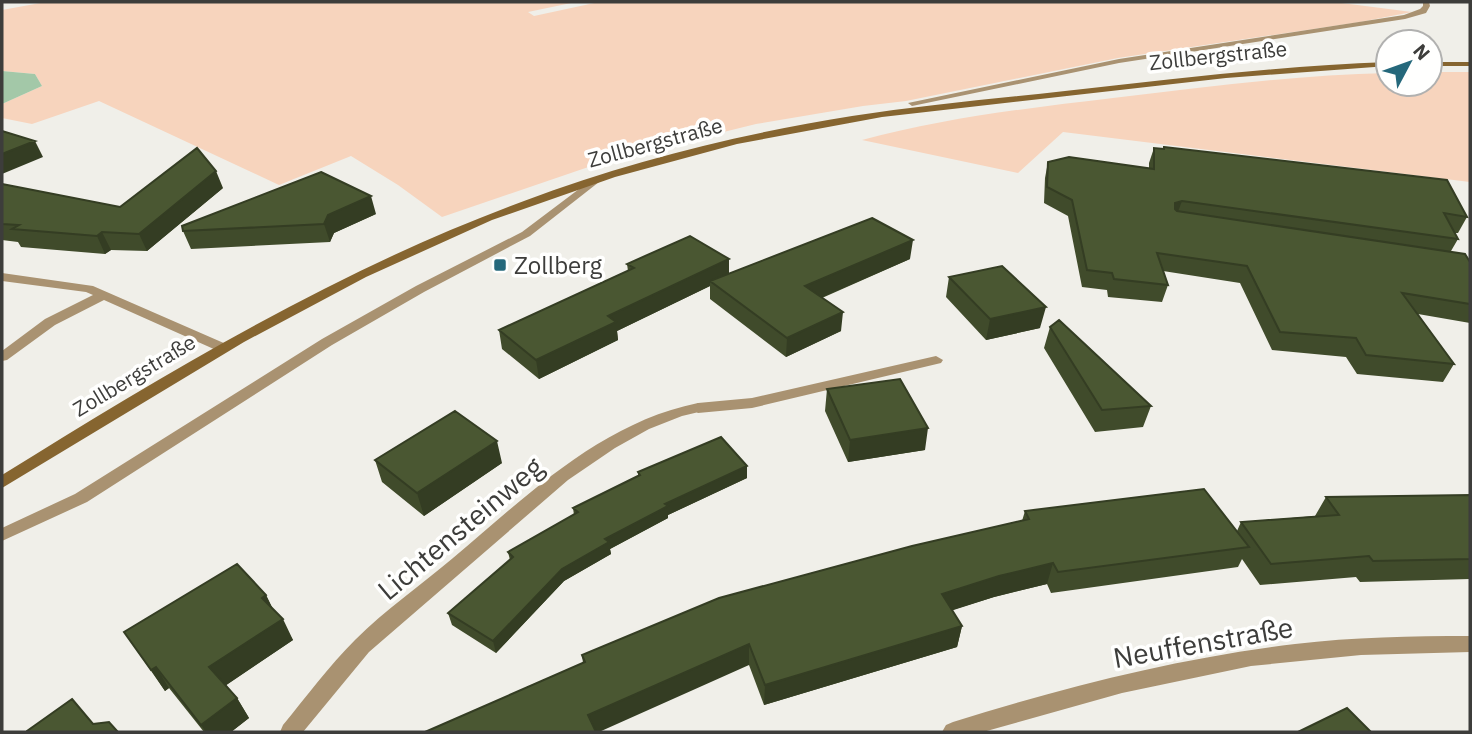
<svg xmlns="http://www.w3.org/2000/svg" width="1472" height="734" font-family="'IBM Plex Sans',sans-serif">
<rect width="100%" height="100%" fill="#f0efe9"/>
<path fill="#f7d4bd" d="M46 2H576L528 12 534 16 599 2H1334L1412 12 1360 22 1118 58 906 101 863 106 756 124 606 161 442 217 398 185 351 156 279 185 99 101 32 124 2 118V104L42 86 35 74 2 71V10Z
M1430 72H1470V182L1063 132 1018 173 862 140C944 118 1028 108 1113 98 1205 87 1296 75 1388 73V84H1430Z"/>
<path fill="#a3c8a8" d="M2 71 35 74 42 86 2 104Z"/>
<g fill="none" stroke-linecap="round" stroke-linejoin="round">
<path fill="#a99271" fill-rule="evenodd" d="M1423 2H1429L1430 6 1426 13 1405 19 1119 63 912 106 908 103 1119 59 1404 15 1420 9 1423 6Z
M595 177 599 178V182L530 236 424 292 332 345 87 502 2 541V528L75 494 322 339 416 286 522 232Z
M936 356 943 360 941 363 752 408 698 413 691 408 698 403 752 398Z"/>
<path fill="#a99271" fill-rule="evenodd" d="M2 273 93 286 226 344 228 347 221 351 216 350 104 300 55 325 7 360 2 361V351L45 319 93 295 86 292 2 281Z
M698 403 705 408 703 411 682 416 649 429 615 448 568 480 369 652 303 732H280L283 725C306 697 329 666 355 640 385 610 421 585 453 558 527 496 600 423 698 403Z
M1470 636V652L1361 655 1251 666 1122 693 983 732H942L946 725 953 722C1065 687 1178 658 1295 644 1353 637 1412 636 1470 636Z"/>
<path fill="#866530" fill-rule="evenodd" d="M1388 62V66L1226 78 882 117 737 144 615 177 492 220 366 277 244 342 2 488V475C169 371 339 269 524 201 630 161 740 134 852 116 923 105 994 99 1065 91 1172 79 1280 66 1388 62Z
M1430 62H1470V66H1430Z"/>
</g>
<path fill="#404b2b" d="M1164 147 1467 217 1458 233H1454L1458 239 1451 251 1470 262V323L1418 314 1454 364 1443 382 1357 374 1346 357 1272 350 1240 283 1163 271 1168 285 1162 302 1108 297 1107 290 1082 287 1068 216 1044 203 1045 178 1048 162 1149 168V163L1154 148 1163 149Z
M2 184 120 207 223 188 147 251 111 250 105 254 21 247 18 242 2 240Z
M376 214 334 233 330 242 191 249 183 231Z
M729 259V273L910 259 822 298 841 331 786 357 710 299V286L617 331 618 340 539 379 502 349 499 330 628 271 627 264Z
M949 277 1040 328 986 340 946 297Z
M1050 327 1151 406 1143 427 1095 432 1044 348Z
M827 389 925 450 848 462 825 411Z
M375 460 502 463 424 516 382 482Z
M638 472 747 478 668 515V518L610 549 611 554 564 581 496 653 452 625 448 613 510 560 508 552 574 515 573 508 638 477Z
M1470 495V579L1360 582 1356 577 1260 585 1242 559 1238 567 1051 593 1047 584 994 597 952 610 962 626 957 647 764 705 749 665 583 663 582 655 1022 521 1025 511 1237 531 1241 522 1315 516 1326 497Z
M266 595 273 609 293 640 226 685 237 698 249 718 231 732H204L169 688 165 691 124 632Z"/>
<path fill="#343d23" d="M35 141 43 157 2 174V154Z
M216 171 223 188 147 251 139 234Z
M371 196 376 214 334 233 330 242 324 224 328 215Z
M1182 201 1176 217 1170 219 1175 203Z
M102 232 111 250 105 254 97 236Z
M913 240 910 259 804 305 805 286Z
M729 259V277L710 281V286L617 331 618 340 539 379 536 360 608 316Z
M1046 307 1040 328 986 340 990 319Z
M843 312 841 331 786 357 787 338Z
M928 428 925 450 848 462 850 440Z
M497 441 502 463 424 516 417 493Z
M747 466V478L668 515V518L610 549 611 554 564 581 496 653 493 641 562 569 605 539 665 504Z
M1053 563 1047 584 994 597 938 615 942 594 999 576Z
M266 595 276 616 262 598Z
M283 619 293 640 222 688 209 667Z
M962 626 957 647 764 705 765 685Z
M749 644V665L599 732H591L588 715Z
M156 667 169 688 165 691 151 670Z
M237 698 249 718 231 732H206L201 725Z"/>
<path fill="#4a5732" stroke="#343d23" stroke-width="2" d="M2 131 35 141 2 154Z
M1164 147 1447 180 1467 217 1444 213 1458 239 1182 201 1175 203V209L1177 211 1465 254 1470 262V304L1402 293 1454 364 1366 355 1356 338 1280 332 1247 266 1157 253 1168 285 1114 279 1112 273 1087 270 1072 200 1047 187 1048 162 1069 157 1154 169V148L1164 149Z
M197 148 216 171 139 234 102 232 97 236 12 229 19 225 2 224V184L120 207Z
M321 172 371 196 328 215 324 224 183 231 182 226Z
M872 218 913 240 805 286 843 312 787 338 710 281Z
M690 236 729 259 608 316 616 322 536 360 499 330 634 268 627 264Z
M1002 266 1046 307 990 319 949 277Z
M1059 320 1151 406 1102 410 1050 327Z
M900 379 928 428 850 440 827 389Z
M455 411 497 441 417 493 375 460Z
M721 437 747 466 665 504 668 506 605 539 609 542 562 569 493 641 448 613 513 557 508 552 578 512 573 508 640 475 638 472Z
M1204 489 1249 547 1058 572 1053 563 999 576 942 594 962 626 765 685 749 644 588 715 596 732H425L585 662 582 655 719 598 912 546 1029 519 1025 511Z
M1470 495V559L1373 561 1369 556 1271 564 1241 522 1339 515 1326 497Z
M237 564 266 595 262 598 283 619 209 667 237 698 201 725 156 667 151 670 124 632Z
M72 699 93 724 109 722 118 732H27V731Z
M1347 708 1371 732H1298Z"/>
<rect fill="#25687b" stroke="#fffffe" stroke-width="2.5" x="493" y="258" width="14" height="14" rx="3.5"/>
<g text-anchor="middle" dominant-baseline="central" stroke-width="7" stroke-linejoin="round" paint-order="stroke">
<g font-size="21" fill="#3d3d3b" stroke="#fffffe">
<text transform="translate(1218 55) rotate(-6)">Zollbergstraße</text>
<text transform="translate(655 142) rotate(-15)">Zollbergstraße</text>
<text transform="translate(134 375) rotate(-31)">Zollbergstraße</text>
</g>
<g font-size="24" fill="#3d3d3b" stroke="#fffffe" text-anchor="start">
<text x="514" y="265">Zollberg</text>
</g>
<g font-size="28" fill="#3d3d3b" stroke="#fffffe">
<text transform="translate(460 528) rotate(-40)">Lichtensteinweg</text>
<text transform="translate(1203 642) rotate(-10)">Neuffenstraße</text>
</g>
</g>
<rect width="1472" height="734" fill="none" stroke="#3d3d3b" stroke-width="7"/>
<g transform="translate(1409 63) rotate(49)"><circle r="33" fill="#fffffe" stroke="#b1b1b0" stroke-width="2"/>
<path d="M0-5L12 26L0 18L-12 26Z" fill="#25687b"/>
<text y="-10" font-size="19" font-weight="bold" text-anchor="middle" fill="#3d3d3b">N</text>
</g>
</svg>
